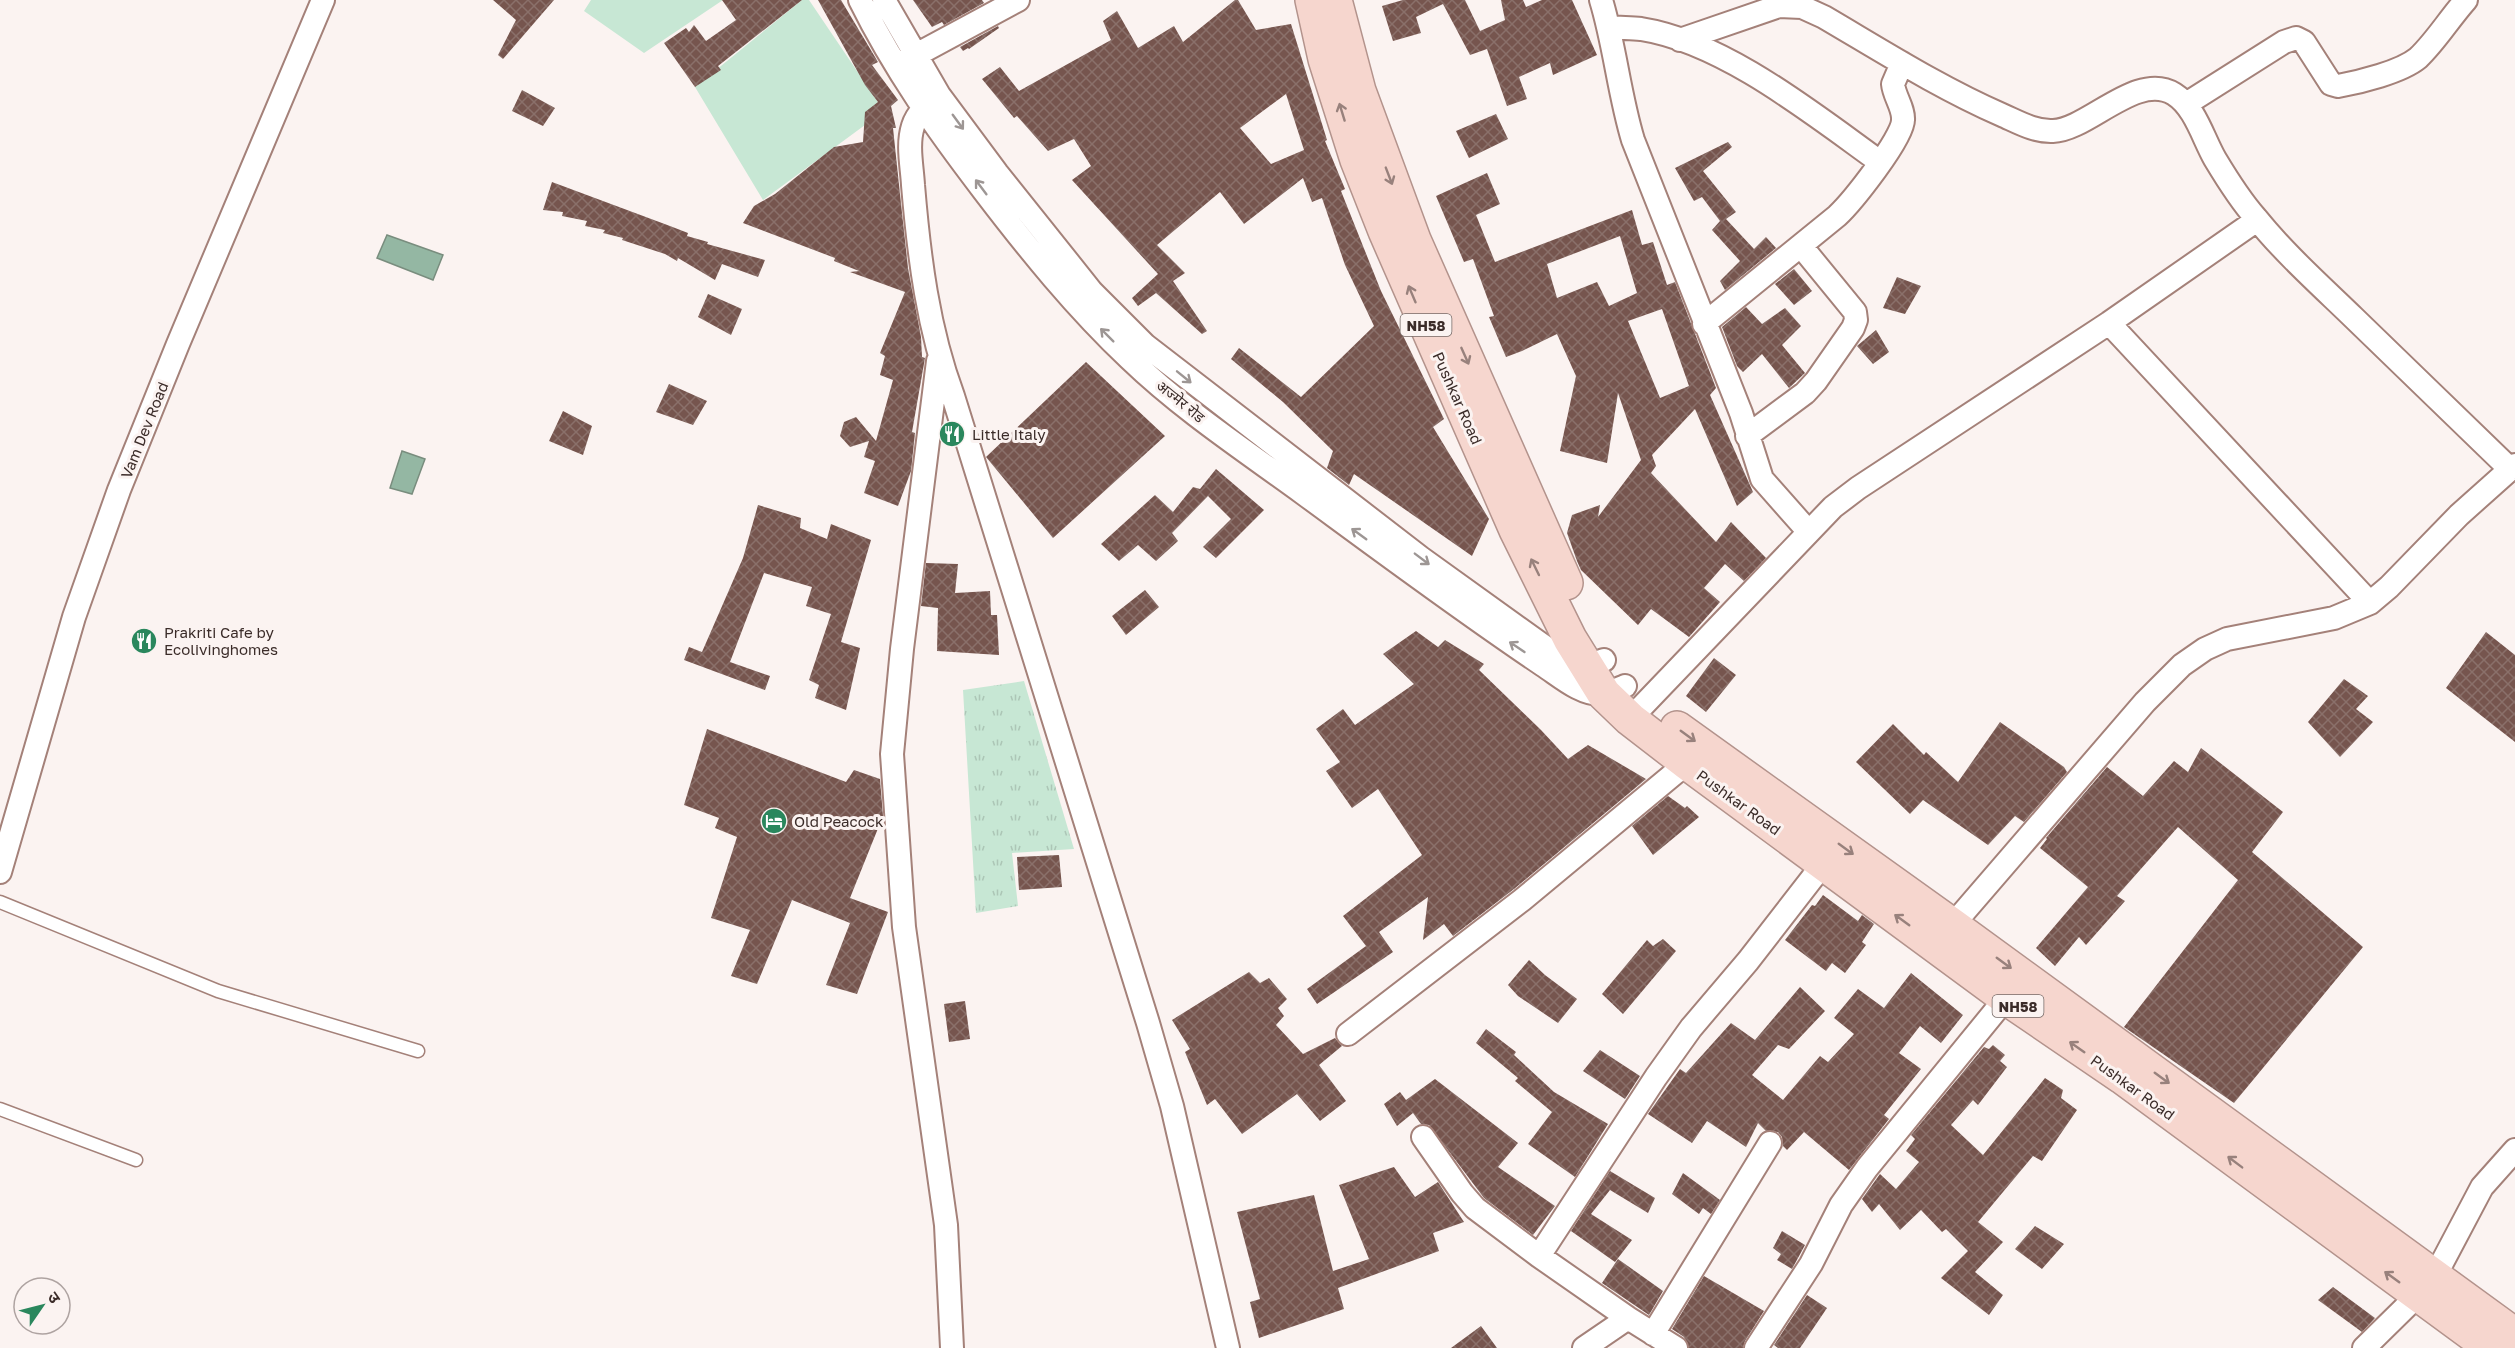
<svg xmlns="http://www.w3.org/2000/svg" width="2515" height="1348" font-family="'Golos Text','Noto Sans Devanagari',sans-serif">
<defs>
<pattern id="grass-tufts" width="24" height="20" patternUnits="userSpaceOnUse" patternTransform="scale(1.5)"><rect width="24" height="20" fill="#c7e7d4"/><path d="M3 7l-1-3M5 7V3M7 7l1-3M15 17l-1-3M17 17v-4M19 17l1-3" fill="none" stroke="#acc6b6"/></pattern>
<pattern id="building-cross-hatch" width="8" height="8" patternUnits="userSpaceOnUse" patternTransform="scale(1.5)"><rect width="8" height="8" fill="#76554e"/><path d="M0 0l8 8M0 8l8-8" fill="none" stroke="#8a706a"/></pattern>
</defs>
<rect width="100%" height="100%" fill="#fbf3f1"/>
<path fill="url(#grass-tufts)" d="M1024 681 1074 849 1012 853 1018 906 976 913 963 690Z"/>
<path fill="#c7e7d4" d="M591 0H723L644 53 584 11Z
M802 0H809L878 102 865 125 763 200 695 87Z"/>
<path fill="#94b7a3" stroke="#798d7e" stroke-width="1.5" d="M387 235 443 255 433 280 377 258Z
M402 451 425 459 412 494 390 488Z"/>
<path fill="url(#building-cross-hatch)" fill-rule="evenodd" d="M493 0H554L503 59 498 55 516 20Z
M722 0H802L718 66 721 70 695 87 664 43 686 28 689 32 694 25 706 41 736 20Z
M818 0H841L878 62 872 65 898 100 891 106 896 128H893L902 213 908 268 921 337 922 357 925 358 912 432 915 433 911 471 898 506 864 493 875 461 864 457 869 441 850 447 840 436 844 422 856 417 876 441 893 380 880 375 885 356 880 353 905 292 850 272 859 271 834 261 835 258 743 223 754 206 775 194 834 147 863 142 865 112 878 102 865 85Z
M913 0H982L984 3 944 25 942 22 932 27Z
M1235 0H1238L1256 30 1291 24 1327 140 1325 141 1345 189 1341 191 1381 291 1444 419 1433 427 1489 519 1472 556 1354 474 1349 485 1327 468 1333 451 1283 402 1231 359 1239 348 1301 397 1374 326 1345 265 1322 198 1312 202 1303 178 1244 224 1220 192 1157 245 1185 273 1173 281 1207 331 1202 334 1156 293 1138 306 1132 298 1158 274 1072 180 1091 166 1074 139 1048 151 1017 116 1014 118 982 79 1000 67 1019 91 1111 40 1103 21 1117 11 1138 48 1174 26 1183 42ZM1286 94 1304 150 1271 164 1240 128Z
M1403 0H1465L1480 31 1505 20 1501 0H1523L1526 7 1542 0H1572L1597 55 1553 75 1550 63 1519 77 1527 99 1507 106 1487 49 1470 55 1443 4 1416 17 1421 33 1393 41 1382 6Z
M998 26 999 28 969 49 968 48 963 51 960 47Z
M522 90 555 108 543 126 512 111Z
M1496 114 1508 139 1469 158 1456 131Z
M1728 142 1732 147 1703 171 1736 212 1726 219 1754 249 1766 237 1776 248 1725 290 1720 281 1740 261 1712 230 1720 221 1702 197 1694 201 1675 168Z
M1487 173 1500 204 1476 215 1495 262 1632 210 1642 245 1653 242 1667 285 1675 282 1716 388 1710 395 1753 492 1737 506 1695 409 1652 455 1656 466 1651 473 1716 542 1731 522 1766 558 1744 581 1725 564 1704 588 1720 602 1689 637 1651 609 1638 625 1581 570 1577 561 1567 533 1572 515 1600 505 1598 517 1641 460 1618 393 1607 463 1560 451 1576 376 1557 334 1522 351 1506 357 1489 317 1494 316 1473 259 1464 262 1436 196ZM1620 236 1637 293 1609 306 1597 282 1557 298 1547 264ZM1662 309 1689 386 1660 398 1628 321Z
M552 182 670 226 688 233 687 236 708 242 707 244 765 260 758 277 722 264 715 280 678 258 677 261 665 254 622 240 623 238 603 233 605 230 585 226 587 221 562 216 563 212 543 210Z
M1794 269 1812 291 1794 305 1775 284Z
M1897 277 1921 286 1905 314 1883 308Z
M708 294 742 309 731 335 698 317Z
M1746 307 1762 324 1785 308 1801 326 1782 345 1805 373 1789 388 1762 354 1743 372 1737 366 1722 327Z
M1876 330 1889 352 1873 364 1857 346Z
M1086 362 1165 436 1053 538 986 457Z
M669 384 707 401 693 425 656 412Z
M563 411 592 426 583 455 549 441Z
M1216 469 1264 510 1216 558 1203 547 1231 519 1208 496 1172 533 1178 541 1156 561 1138 545 1119 561 1101 544 1155 495 1173 512 1193 487 1200 489Z
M758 505 801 518 800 528 827 539 831 524 871 540 841 642 860 648 846 710 815 698 819 685 809 680 831 614 806 606 812 587 764 573 730 662 770 676 765 690 684 660 689 647 702 652 743 558Z
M926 563 958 564 955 593 990 591 991 615H997L999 655 937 651 938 608 921 606Z
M1145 590 1159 607 1126 635 1112 616Z
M1416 631 1438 647 1445 640 1484 664 1479 670 1541 730 1568 759 1588 745 1646 779 1514 889 1453 936 1444 924 1423 940 1428 897 1379 932 1393 952 1317 1004 1307 989 1366 946 1343 916 1422 855 1378 789 1352 808 1326 771 1340 762 1316 729 1343 709 1355 725 1414 684 1383 654Z
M2486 632 2515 655V742L2446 688Z
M1714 658 1736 675 1706 712 1686 696Z
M2344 679 2368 696 2356 709 2373 722 2340 757 2308 722Z
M2000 722 2064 767 2067 772 2024 822 2015 816 1988 845 1923 800 1910 814 1856 762 1893 724 1924 755 1926 752 1958 782Z
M707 729 846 782 854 770 880 779 883 816 850 898 888 912 857 994 826 985 850 923 792 900 757 984 731 976 750 930 711 918 737 837 715 828 719 818 684 805Z
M2201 748 2283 812 2252 852 2363 947 2234 1103 2124 1027 2238 880 2178 827 2117 896 2125 901 2086 945 2079 937 2055 966 2036 948 2088 887 2040 848 2047 839 2046 838 2107 767 2143 796 2174 761 2188 772Z
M1668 796 1685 808 1687 806 1699 817 1653 855 1632 826Z
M1059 855 1062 887 1019 890 1017 857Z
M1823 895 1858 921 1862 915 1874 924 1862 942 1866 945 1845 973 1832 963 1826 971 1785 940 1812 905 1815 906Z
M1663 939 1676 951 1623 1014 1602 994 1647 940 1653 946Z
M1529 960 1545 975 1577 999 1558 1023 1518 996 1508 985Z
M1249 972 1260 983 1269 978 1287 999 1278 1008 1284 1016 1276 1025 1303 1054 1335 1038 1342 1046 1319 1065 1346 1101 1320 1121 1297 1094 1242 1134 1215 1099 1207 1105 1185 1052 1190 1049 1172 1020Z
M1911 973 1963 1015 1941 1043 1920 1026 1899 1053 1921 1069 1884 1115 1889 1119 1849 1170 1804 1132 1787 1150 1783 1146 1782 1137 1778 1132 1766 1131 1758 1123 1746 1147 1707 1121 1692 1143 1648 1114 1680 1069 1686 1073 1731 1023 1755 1040 1800 987 1825 1011 1789 1049 1778 1045 1752 1075 1783 1100 1820 1056 1828 1062 1854 1034 1834 1018 1858 989 1884 1008Z
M965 1001 970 1039 949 1042 944 1004Z
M1486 1029 1516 1052 1514 1055 1554 1092 1608 1124 1575 1177 1528 1144 1552 1112 1515 1081 1518 1078 1476 1043Z
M1993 1045 2005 1055 2000 1061 2007 1067 1978 1105 1973 1100 1951 1125 1983 1155 2045 1078 2063 1090 2061 1098 2077 1110 2042 1161 2033 1156 1978 1222 2003 1242 1975 1272 2003 1295 1989 1315 1941 1278 1968 1251 1946 1229 1942 1232 1921 1210 1900 1230 1879 1204 1872 1212 1862 1199 1880 1174 1896 1189 1919 1162 1906 1151 1915 1139 1911 1135 1984 1047 1989 1049Z
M1600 1050 1640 1076 1625 1099 1583 1071Z
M1435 1079 1518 1143 1498 1167 1555 1206 1533 1235 1484 1198 1429 1125 1421 1124 1413 1113 1397 1126 1384 1104 1400 1092 1406 1100Z
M1394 1167 1415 1197 1438 1182 1464 1222 1433 1233 1439 1251 1338 1288 1344 1309 1259 1338 1250 1302 1260 1299 1237 1212 1314 1195 1333 1271 1369 1259 1339 1185Z
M1610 1171 1655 1198 1648 1213 1610 1190 1591 1214 1632 1240 1615 1262 1571 1231Z
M1683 1173 1720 1200 1711 1214 1703 1208 1699 1214 1672 1194Z
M2035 1226 2064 1244 2042 1269 2015 1249Z
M1782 1231 1805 1245 1792 1269 1777 1260 1781 1254 1773 1248Z
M1618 1259 1663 1291 1649 1315 1602 1283Z
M1704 1276 1764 1311 1745 1341 1743 1348H1689L1684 1337 1672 1329Z
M2333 1287 2375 1318 2362 1332 2318 1300Z
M1807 1295 1827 1308 1800 1348H1778L1774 1345Z
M1481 1326 1497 1348H1451Z"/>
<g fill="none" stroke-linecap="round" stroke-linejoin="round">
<g stroke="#a48179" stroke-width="15">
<path id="service" d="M0 902 218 991 418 1051
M0 1109 136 1160"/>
</g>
<g stroke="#a48179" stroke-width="26">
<path id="minor" d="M860 0C894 69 938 131 984 191 1029 250 1076 308 1130 359 1182 409 1244 450 1303 493 1382 551 1461 610 1543 665 1560 676 1581 695 1602 694 1610 693 1618 689 1625 686
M884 0 939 95 997 173 1092 292 1145 345 1421 558 1563 660C1579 669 1588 666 1604 660
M1601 0C1615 46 1619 94 1633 140L1741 413 1762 479 1808 531
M1609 27C1620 28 1631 28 1641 29 1724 42 1813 114 1880 162
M1680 40 1779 6 1802 7 1824 17C1882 51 1940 88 2002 115 2018 122 2035 132 2053 131 2088 130 2137 71 2174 94 2195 107 2203 138 2215 159 2227 179 2240 200 2256 218 2285 254 2321 286 2354 318 2406 368 2458 419 2510 469
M903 62 1018 0
M939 95C928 104 917 113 913 126 907 145 912 166 913 185 919 257 928 329 953 396L1148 1023 1172 1106 1228 1348
M2186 104 2284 42 2296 38 2304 42 2331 84 2338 86C2360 82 2401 72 2418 58 2436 41 2449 19 2466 0
M2109 323 2370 603
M1704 324 1837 216C1852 202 1903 138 1903 120 1904 108 1894 96 1893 84L1902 63
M938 361 902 649 892 754 904 927 946 1225 952 1348
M1747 436 1805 393 1816 381 1853 328 1856 320 1855 312 1801 246
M1630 719 1833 507 1858 488 2109 323 2257 220
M0 872 74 617 119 490 178 344 323 0
M1944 935 2145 702 2182 665 2205 649 2227 639 2334 618 2370 603 2389 587 2459 515 2515 465
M1348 1034 1522 900 1687 763
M1423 1137 1462 1193 1475 1208 1539 1256 1628 1318 1676 1348
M1539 1256 1656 1077 1691 1028 1748 961 1824 863
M2435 1276 2482 1187 2515 1150
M1653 1334 1770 1143
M1584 1348 1628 1318
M1756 1348 1811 1264 1841 1205 1867 1168 2006 998
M2364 1348 2418 1295"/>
</g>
<g stroke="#b3938c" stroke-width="36">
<path id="trunk" d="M1312 0 1325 59 1357 160 1385 231 1516 530 1570 639 1604 694 1630 719 1687 763 2006 998 2122 1077 2491 1348
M1335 0 1359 91 1414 240 1566 583
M1677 728 1952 925 2515 1335"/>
</g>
<use href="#service" stroke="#fff" stroke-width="12"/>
<use href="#minor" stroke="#fff" stroke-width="22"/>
<use href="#trunk" stroke="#f6d6ce" stroke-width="33"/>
</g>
<defs><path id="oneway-shaft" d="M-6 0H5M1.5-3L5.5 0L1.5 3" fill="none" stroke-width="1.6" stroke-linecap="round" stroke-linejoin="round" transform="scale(1.5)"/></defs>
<g stroke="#98817c">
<use href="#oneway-shaft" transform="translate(1342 112) rotate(-107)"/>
<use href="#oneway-shaft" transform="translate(1389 176) rotate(69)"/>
<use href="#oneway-shaft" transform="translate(1412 294) rotate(-113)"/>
<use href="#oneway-shaft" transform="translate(1465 356) rotate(66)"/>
<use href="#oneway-shaft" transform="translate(1535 567) rotate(-116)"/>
<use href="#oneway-shaft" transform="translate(1688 736) rotate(36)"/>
<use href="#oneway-shaft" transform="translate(1846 849) rotate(36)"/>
<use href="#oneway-shaft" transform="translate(1902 920) rotate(-144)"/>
<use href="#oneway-shaft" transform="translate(2004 963) rotate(36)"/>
<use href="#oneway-shaft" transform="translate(2077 1047) rotate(-145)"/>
<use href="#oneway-shaft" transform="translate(2162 1078) rotate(36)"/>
<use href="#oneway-shaft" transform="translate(2235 1162) rotate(-143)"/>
<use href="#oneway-shaft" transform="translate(2392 1277) rotate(-144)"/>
</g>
<g stroke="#9d9694">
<use href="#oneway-shaft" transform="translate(958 122) rotate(54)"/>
<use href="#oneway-shaft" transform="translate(981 187) rotate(-127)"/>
<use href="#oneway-shaft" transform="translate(1107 335) rotate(-135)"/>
<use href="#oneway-shaft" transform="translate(1184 377) rotate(39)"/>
<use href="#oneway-shaft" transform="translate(1359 534) rotate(-144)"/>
<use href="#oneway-shaft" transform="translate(1422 559) rotate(37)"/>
<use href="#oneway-shaft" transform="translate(1517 647) rotate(-146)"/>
</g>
<defs>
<g id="restaurant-disc" transform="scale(1.35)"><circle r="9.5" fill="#2a875d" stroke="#fbf3f1"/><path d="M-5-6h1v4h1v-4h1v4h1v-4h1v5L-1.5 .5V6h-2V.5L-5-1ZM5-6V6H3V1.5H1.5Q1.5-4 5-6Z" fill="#fff"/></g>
<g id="hotel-disc" transform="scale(1.35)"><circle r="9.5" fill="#2a875d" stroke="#fbf3f1"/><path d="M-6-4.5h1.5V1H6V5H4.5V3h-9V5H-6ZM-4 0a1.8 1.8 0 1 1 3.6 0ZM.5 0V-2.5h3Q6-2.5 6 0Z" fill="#fff"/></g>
</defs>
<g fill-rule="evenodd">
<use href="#restaurant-disc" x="952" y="434"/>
<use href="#restaurant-disc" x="144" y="641"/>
<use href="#hotel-disc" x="774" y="821"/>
</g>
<g text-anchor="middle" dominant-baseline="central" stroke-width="6" stroke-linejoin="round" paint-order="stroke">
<g fill="#fbf3f1" stroke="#756865" stroke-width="1.5">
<rect x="1400.5" y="314" width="51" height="22" rx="4.5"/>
<rect x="1992.5" y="995" width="51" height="22" rx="4.5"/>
</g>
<g font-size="14" font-weight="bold" fill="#3b2c29">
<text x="1426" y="325">NH58</text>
<text x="2018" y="1006">NH58</text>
</g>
<g font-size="15" fill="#3b2c29" stroke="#fbf3f1">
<text transform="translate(1458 398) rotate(66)">Pushkar Road</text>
<text transform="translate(1181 401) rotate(39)">अज्मेर रोड</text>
<text transform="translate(144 430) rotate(-68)">Vam Dev Road</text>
<text transform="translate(1739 802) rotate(36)">Pushkar Road</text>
<text transform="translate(2133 1087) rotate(36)">Pushkar Road</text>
</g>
<g font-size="15" fill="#3b2c29" stroke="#fbf3f1" text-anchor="start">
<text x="972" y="434">Little Italy</text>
<text x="164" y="632">Prakriti Cafe by<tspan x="164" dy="17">Ecolivinghomes</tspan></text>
<text x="794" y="821">Old Peacock</text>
</g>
</g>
<g transform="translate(42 1306) rotate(55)"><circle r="28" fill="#fbf3f1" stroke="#aea3a1" stroke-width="1.5"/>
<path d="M0-4.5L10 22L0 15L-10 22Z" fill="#2a875d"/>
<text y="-9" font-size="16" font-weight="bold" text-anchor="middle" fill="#3b2c29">उ</text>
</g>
</svg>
